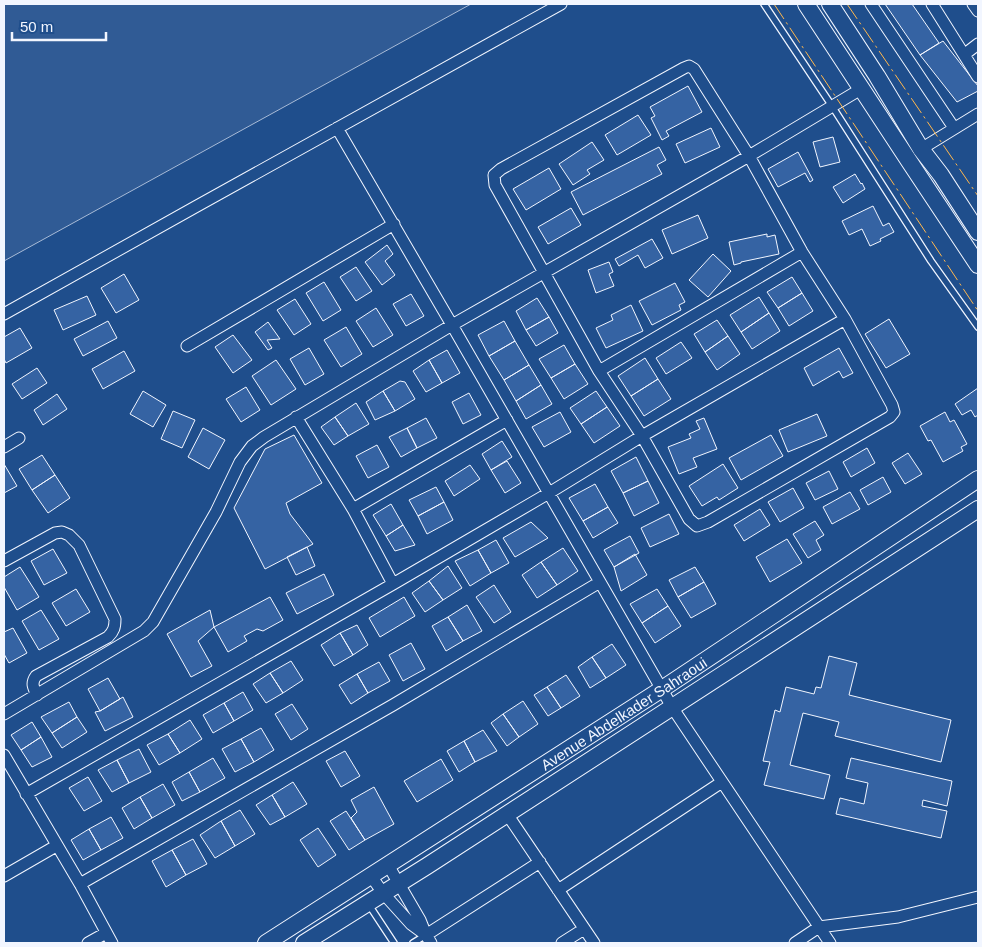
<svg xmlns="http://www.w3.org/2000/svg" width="982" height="947" font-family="Arial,sans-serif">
<rect width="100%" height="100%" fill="#1f4e8c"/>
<path fill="#305b95" stroke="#a8bbd7" d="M4 4H471L4 261Z"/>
<path fill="#3563a3" stroke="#f2f6ff" d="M885 4H912L939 43 920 55Z
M943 41 978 86V91L957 102 920 55Z
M688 86 702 112 666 131 669 136 662 140 651 118 655 116 650 107Z
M638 115 651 135 617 155 605 135Z
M711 128 720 147 685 163 676 144Z
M833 137 840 162 820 167 813 142Z
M592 142 604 160 587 170 590 174 573 185 559 164Z
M659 147 666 160 657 165 662 174 583 215 571 192Z
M798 152 813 180 810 182 805 173 778 187 768 169Z
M549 168 561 189 526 210 513 189Z
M855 174 861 184 862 183 865 189 843 203 833 187Z
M873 206 883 226 889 223 894 232 880 239 881 241 870 246 862 229 849 235 842 221Z
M571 208 581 225 548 244 538 227Z
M698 215 708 238 672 254 662 230Z
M767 234V237L775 235 779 254 741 262V263L734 265 729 242Z
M652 239 663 258 645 268 638 255 619 266 615 259Z
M387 245 393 254 385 261 395 275 382 285 365 262Z
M713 254 731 271 708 297 689 280Z
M609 262 613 272 609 274 614 286 596 293 588 270Z
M356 267 372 291 356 301 340 277Z
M124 274 139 300 116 313 101 288Z
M792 277 802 293 778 308 767 292Z
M324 282 341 310 323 321 306 293Z
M675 283 685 302 679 305 681 310 652 325 639 301Z
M802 293 813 311 789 326 778 308Z
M411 294 424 316 406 326 393 304Z
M87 296 96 315 63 330 54 310Z
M759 297 769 313 741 332 730 315Z
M537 298 549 317 526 330 516 311Z
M295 299 311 324 294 335 277 310Z
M631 305 643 331 606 348 596 328 613 320 611 315Z
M376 308 393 335 373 347 356 321Z
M769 313 780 331 752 349 741 332Z
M549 317 558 333 536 346 526 330Z
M889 319 910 354 886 368 865 334Z
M717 320 728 336 705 352 694 334Z
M108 321 117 338 83 356 74 339Z
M504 321 515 341 489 356 478 335Z
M268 322 280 339 267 340 272 348 268 350 255 332Z
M346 327 362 354 341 367 324 340Z
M20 328 32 348 6 363 4 359V337Z
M233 335 252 360 233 373 215 347Z
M728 336 740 354 717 370 705 352Z
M515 341 529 365 504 380 489 356Z
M681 342 692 358 666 374 656 358Z
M564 345 575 364 551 378 539 359Z
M309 348 324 374 305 385 290 359Z
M839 348 853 373 843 378 839 371 813 386 804 368Z
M447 350 460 373 442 383 429 360Z
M124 351 135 371 103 389 92 369Z
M645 358 658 379 631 396 618 376Z
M276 360 296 389 271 405 252 376Z
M429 360 442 383 426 392 413 371Z
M575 364 588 384 564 399 551 378Z
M529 365 541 385 516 401 504 380Z
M37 368 47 383 22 399 12 384Z
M658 379 671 399 644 416 631 396Z
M400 381 405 382 415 399 395 411 383 391Z
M541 385 552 404 526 419 516 401Z
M246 387 260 410 241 422 226 399Z
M978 388V415L975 417 971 410 962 415 955 404Z
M143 391 166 405 153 427 130 414Z
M383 391 395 411 375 420 366 402Z
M596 391 607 407 581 424 570 408Z
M469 393 481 415 463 424 452 402Z
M57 394 67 409 43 425 34 410Z
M356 403 369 424 348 436 335 417Z
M607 407 620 426 594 443 581 424Z
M173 411 195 420 182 448 161 439Z
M560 412 571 432 544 447 532 427Z
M945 412 950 422 954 420 967 444 961 447 963 451 943 462 931 440 928 441 920 426Z
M817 414 827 436 788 452 779 430Z
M335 417 348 436 334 445 321 427Z
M426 418 437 438 417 448 407 428Z
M704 418 717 449 693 458 697 467 679 474 668 447 691 438 689 434 700 429 696 421Z
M203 428 225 440 209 469 188 457Z
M407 428 417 448 401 457 389 437Z
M294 435 322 483 286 503 290 514 313 544 265 569 234 508 265 449Z
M771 435 783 456 741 480 729 458Z
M502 441 512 457 491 470 482 454Z
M377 445 389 467 368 478 356 456Z
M867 448 875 463 851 477 843 462Z
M908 453 922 474 905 484 892 463Z
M42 455 55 475 32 490 19 469Z
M636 457 648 481 623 493 611 471Z
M507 461 521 483 505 493 491 470Z
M4 464 17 486 4 493Z
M723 464 738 488 719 500 717 497 702 506 689 486Z
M470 465 480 479 454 496 445 481Z
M829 471 838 489 815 500 806 483Z
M55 475 70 498 48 513 32 490Z
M883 477 891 492 868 505 860 490Z
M648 481 659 503 634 516 623 493Z
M595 484 608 507 583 521 569 498Z
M436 487 444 502 418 516 409 500Z
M793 488 804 508 780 522 768 502Z
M850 492 860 509 832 524 823 507Z
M444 502 453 520 427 534 418 516Z
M391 504 403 525 386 536 373 515Z
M608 507 618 523 593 538 583 521Z
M760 509 770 525 744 541 734 525Z
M669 514 679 534 650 547 641 528Z
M815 521 824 535 816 540 821 550 808 558 793 534Z
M531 522 548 538 515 557 503 538Z
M403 525 415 545 395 551 386 536Z
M630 536 639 553 614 567 604 550Z
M787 539 802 563 770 582 756 557Z
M496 540 509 563 491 573 478 550Z
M307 547 315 566 296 575 287 557Z
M563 548 578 571 557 585 541 562Z
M53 549 67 573 44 585 31 561Z
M478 550 491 573 470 586 455 561Z
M635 554 647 575 621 591 614 567Z
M541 562 557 585 537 598 522 575Z
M448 566 462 588 443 600 429 581Z
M20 567 39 597 17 610 4 587V577Z
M695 567 704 582 678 597 669 580Z
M324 574 334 595 297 614 286 593Z
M429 581 443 600 425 612 412 593Z
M704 582 716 604 691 618 678 597Z
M494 585 511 612 494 623 476 597Z
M76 589 90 612 66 626 52 603Z
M657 589 668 606 642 623 630 604Z
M270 597 283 620 263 631 257 629 244 636 247 641 228 652 214 627Z
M404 597 415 616 380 637 369 618Z
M467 605 482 631 463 641 448 617Z
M668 606 681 626 655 643 642 623Z
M41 610 59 639 39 650 22 621Z
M210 610 214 627 198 641 212 666 191 677 167 634Z
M448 617 463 641 446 651 432 626Z
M357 625 368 645 353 655 340 633Z
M13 628 27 653 9 663 4 654V632Z
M340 633 353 655 334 666 321 645Z
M411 643 425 669 403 681 389 655Z
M612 644 626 665 606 678 592 657Z
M829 656 857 663 849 695 951 720 941 762 835 736 839 722 803 713 790 765 830 775 824 799 764 785 770 762 763 761 775 710 780 712 786 687 814 694 816 687 821 688Z
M592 657 606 678 590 688 578 667Z
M291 661 303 680 283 693 270 673Z
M379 662 390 681 368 693 357 674Z
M270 673 283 693 266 703 253 684Z
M357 674 368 693 351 704 339 685Z
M566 675 580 696 561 708 547 687Z
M108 678 120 699 100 711 88 689Z
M547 687 561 708 548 716 534 695Z
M243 692 253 710 234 721 224 703Z
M123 697 133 717 105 731 95 712 100 711Z
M523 701 538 724 519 737 503 714Z
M69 702 77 717 52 733 41 717Z
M224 703 234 721 213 733 203 715Z
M292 704 308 729 291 740 275 714Z
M503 714 519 737 507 746 491 723Z
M77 717 87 732 62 748 52 733Z
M190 720 202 739 180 753 168 734Z
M32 722 41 737 21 750 11 735Z
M261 728 274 750 254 762 241 739Z
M483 730 497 751 475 762 464 741Z
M168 734 180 753 159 765 147 745Z
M41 737 52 757 32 767 21 750Z
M241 739 254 762 235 772 222 749Z
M464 741 475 762 459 772 447 751Z
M139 749 151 772 129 783 117 760Z
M345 751 360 776 341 787 326 761Z
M213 758 225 778 200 792 189 772Z
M851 758 952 781 947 806 923 800 922 806 947 811 941 838 836 814 840 798 864 804 868 783 846 778Z
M441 759 453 780 417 802 404 781Z
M117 760 129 783 112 792 98 770Z
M189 772 200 792 182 801 172 782Z
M88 777 102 801 84 811 69 788Z
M293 782 307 804 285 817 272 795Z
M163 784 175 805 152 818 140 797Z
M374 787 394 824 365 840 351 818 357 812 351 800Z
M272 795 285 817 270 825 256 805Z
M140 797 152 818 134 829 122 808Z
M240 810 255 834 235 846 221 821Z
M346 811 365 840 349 850 330 821Z
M111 817 123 838 101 850 89 829Z
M221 821 235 846 215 858 200 835Z
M318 828 336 855 318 867 300 840Z
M89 829 101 850 83 860 71 840Z
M193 839 207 864 186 875 172 850Z
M172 850 186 875 166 887 152 861Z"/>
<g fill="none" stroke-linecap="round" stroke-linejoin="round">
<g stroke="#f2f6ff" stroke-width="8">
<path id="service" d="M764 4 832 106 931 261 978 327
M369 905 394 943
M413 943 426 935"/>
</g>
<g stroke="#f2f6ff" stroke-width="13">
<path id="minor" d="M871 4 954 128
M932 4 978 77
M973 4 978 11
M965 54 978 44
M689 66 694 69 749 156 802 252 845 319 892 405 894 412 890 417 708 522 697 526 689 519 642 436 599 371 495 185 494 175 501 169 684 68Z
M337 128 452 325 672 707 830 943
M921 149 978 114
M4 314 197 206 561 4
M187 346 394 224
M599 371 802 252
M296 417 353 509 393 584
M4 447 19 438
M353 509 507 420
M4 561 55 533 62 532 69 535 79 545 115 619C115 627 114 631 108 637L36 676C31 683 33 687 37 695
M4 714 144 631 153 622 216 512 240 462 252 446 264 437 452 325 749 156 861 89
M4 755 80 884 112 943
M26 794 393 584 549 493 642 436 845 319
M507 814 594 943
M388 865 420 920 426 935 431 943
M4 876 56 846
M371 876 383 893 411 924 426 935
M80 884 393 705 600 582
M558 890 722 782
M426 935 540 862
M88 943 106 933
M562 943 584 929
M795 943 819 927 898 917 978 897"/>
</g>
<g stroke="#f2f6ff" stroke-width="18">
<g id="secondary">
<path d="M806 4 909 161 978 265"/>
<path d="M830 4 877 76 921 149 941 175 978 232"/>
<path id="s1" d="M266 943 662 689 978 479"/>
<path d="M304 943 427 866 978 509"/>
</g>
</g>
<use href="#service" stroke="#1f4e8c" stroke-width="5.5"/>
<use href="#minor" stroke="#1f4e8c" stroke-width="11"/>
<use href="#secondary" stroke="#1f4e8c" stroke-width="16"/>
<path stroke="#ffb74d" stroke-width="1" stroke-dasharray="18 4 2.5 4" stroke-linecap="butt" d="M774 4 978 311
M847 4 978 196"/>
</g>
<g text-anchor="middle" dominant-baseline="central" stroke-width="4" stroke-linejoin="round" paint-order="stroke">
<g font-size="15" fill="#f2f6ff" stroke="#1f4e8c">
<text stroke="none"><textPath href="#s1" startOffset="425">Avenue Abdelkader Sahraoui</textPath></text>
</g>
</g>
<rect width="982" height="947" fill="none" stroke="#f2f6ff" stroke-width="10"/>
<path d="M12 32v8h94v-8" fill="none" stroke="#f2f6ff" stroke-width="2.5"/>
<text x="20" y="32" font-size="15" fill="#f2f6ff" stroke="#1f4e8c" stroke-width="4" paint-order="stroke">50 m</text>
</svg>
